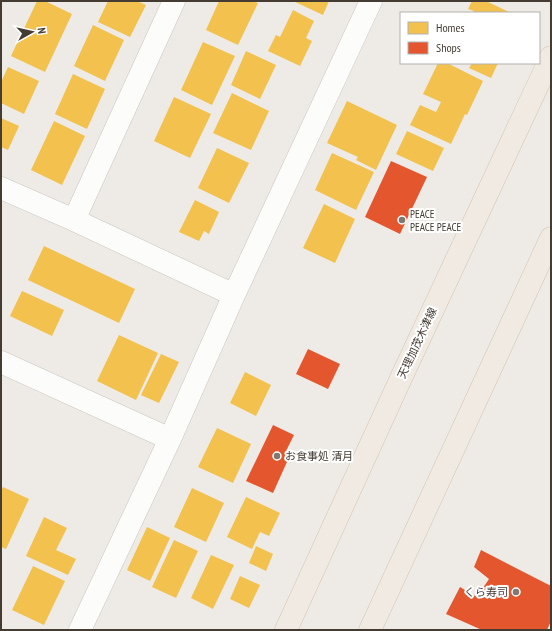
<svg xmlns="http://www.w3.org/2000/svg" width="552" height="631" font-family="'PT Sans Narrow','Noto Sans JP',sans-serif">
<rect width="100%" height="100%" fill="#eeebe6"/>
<path fill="#f2c14e" d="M37 1H45L72 14 45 72 11 56Z
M108 1H137L146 5 130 37 98 22Z
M219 1H252L258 3 238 45 206 30Z
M293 1H329L323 15Z
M472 1H486L511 13H473L474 11 468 9Z
M293 10 314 21 306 38 312 41 300 66 268 51 276 35 280 37Z
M93 25 124 40 105 81 74 66Z
M203 42 235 56 212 105 181 90Z
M246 51 276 65 260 99 231 85Z
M438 63H447L483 81 467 115 465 114 451 144 410 125 420 105 436 112 441 102 423 94Z
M472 63H498L491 78 469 68Z
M8 67 39 81 24 114 1 103V82Z
M73 74 105 89 87 129 55 114Z
M232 93 269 111 251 150 213 133Z
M174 97 211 114 190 158 154 141Z
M347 101 397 125 376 170 356 160 358 157 327 143Z
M1 118 19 126 8 150 1 147Z
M54 121 85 136 62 185 31 170Z
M407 131 444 148 433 171 396 154Z
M217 148 249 163 229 203 198 188Z
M332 153 374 172 356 210 315 190Z
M195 200 219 212 209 234 204 231 199 241 179 232Z
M324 204 355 219 335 263 303 248Z
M44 246 135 289 119 323 28 280Z
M22 291 64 310 52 336 10 316Z
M119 335 158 353 136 400 97 381Z
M161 354 179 362 159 403 141 395Z
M245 372 271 385 256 416 230 403Z
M217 428 251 444 233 483 198 467Z
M3 487 29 499 6 549 1 547V491Z
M192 488 224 503 206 542 174 527Z
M246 497 280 513 269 536 260 532 252 549 227 537Z
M44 517 67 528 56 550 76 559 68 575 26 556Z
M147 527 170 538 150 581 127 570Z
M174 540 198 551 176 598 152 587Z
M256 546 273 554 266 571 249 563Z
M211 555 234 565 213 609 191 598Z
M33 566 65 581 44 625 12 610Z
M240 576 260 585 249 608 230 599Z"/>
<path fill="#e4572e" d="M391 161 427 177 400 234 365 217Z
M308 349 340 364 328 389 296 374Z
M273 425 294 435 286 451 291 453 273 493 246 481Z
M481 550 551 586V621L547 630H482L446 614 460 587 477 597 489 579 474 567Z"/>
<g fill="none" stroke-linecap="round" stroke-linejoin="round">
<g stroke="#cbc7c2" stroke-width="23">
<path id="street" d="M1 188 74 220 234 295
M74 220 174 1
M1 362 170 439
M80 630 170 439 234 295 371 1"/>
</g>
<g stroke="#d1c5b3" stroke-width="23">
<path id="primary" d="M286 630 402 376 551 57
M370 630 551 238"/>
</g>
<use href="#street" stroke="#fcfcfb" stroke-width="22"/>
<use href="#primary" stroke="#f0eae2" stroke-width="22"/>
</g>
<g fill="#807972" stroke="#fff" stroke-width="1.5">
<circle cx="402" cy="220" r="4"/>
<circle cx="277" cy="456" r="4"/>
<circle cx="516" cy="592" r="4"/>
</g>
<g text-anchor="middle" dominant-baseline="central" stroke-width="4" stroke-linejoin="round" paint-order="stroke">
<g font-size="11" fill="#443c33" stroke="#fff" text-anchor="start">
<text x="410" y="214">PEACE<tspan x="410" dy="13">PEACE PEACE</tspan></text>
<text x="285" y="456">お食事処 清月</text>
<text x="508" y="592" text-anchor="end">くら寿司</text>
</g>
<g font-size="11" fill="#443c33" stroke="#fff">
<text transform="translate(417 343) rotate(-65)">天理加茂木津線</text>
</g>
</g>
<rect width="552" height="631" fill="none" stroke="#443c33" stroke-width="4"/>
<rect x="400" y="12" width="140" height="52" fill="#ffffff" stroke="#b4b1ad"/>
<rect x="408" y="22" width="20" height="12" fill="#f2c14e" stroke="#b4b1ad"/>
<text x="436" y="32" font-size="12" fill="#443c33">Homes</text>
<rect x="408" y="42" width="20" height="12" fill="#e4572e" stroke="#b4b1ad"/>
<text x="436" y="52" font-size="12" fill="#443c33">Shops</text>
<g transform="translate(32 32) rotate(82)" stroke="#ffffff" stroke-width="3" paint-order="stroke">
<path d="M0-3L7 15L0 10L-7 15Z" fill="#443c33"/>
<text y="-6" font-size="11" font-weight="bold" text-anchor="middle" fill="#443c33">N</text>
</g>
</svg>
